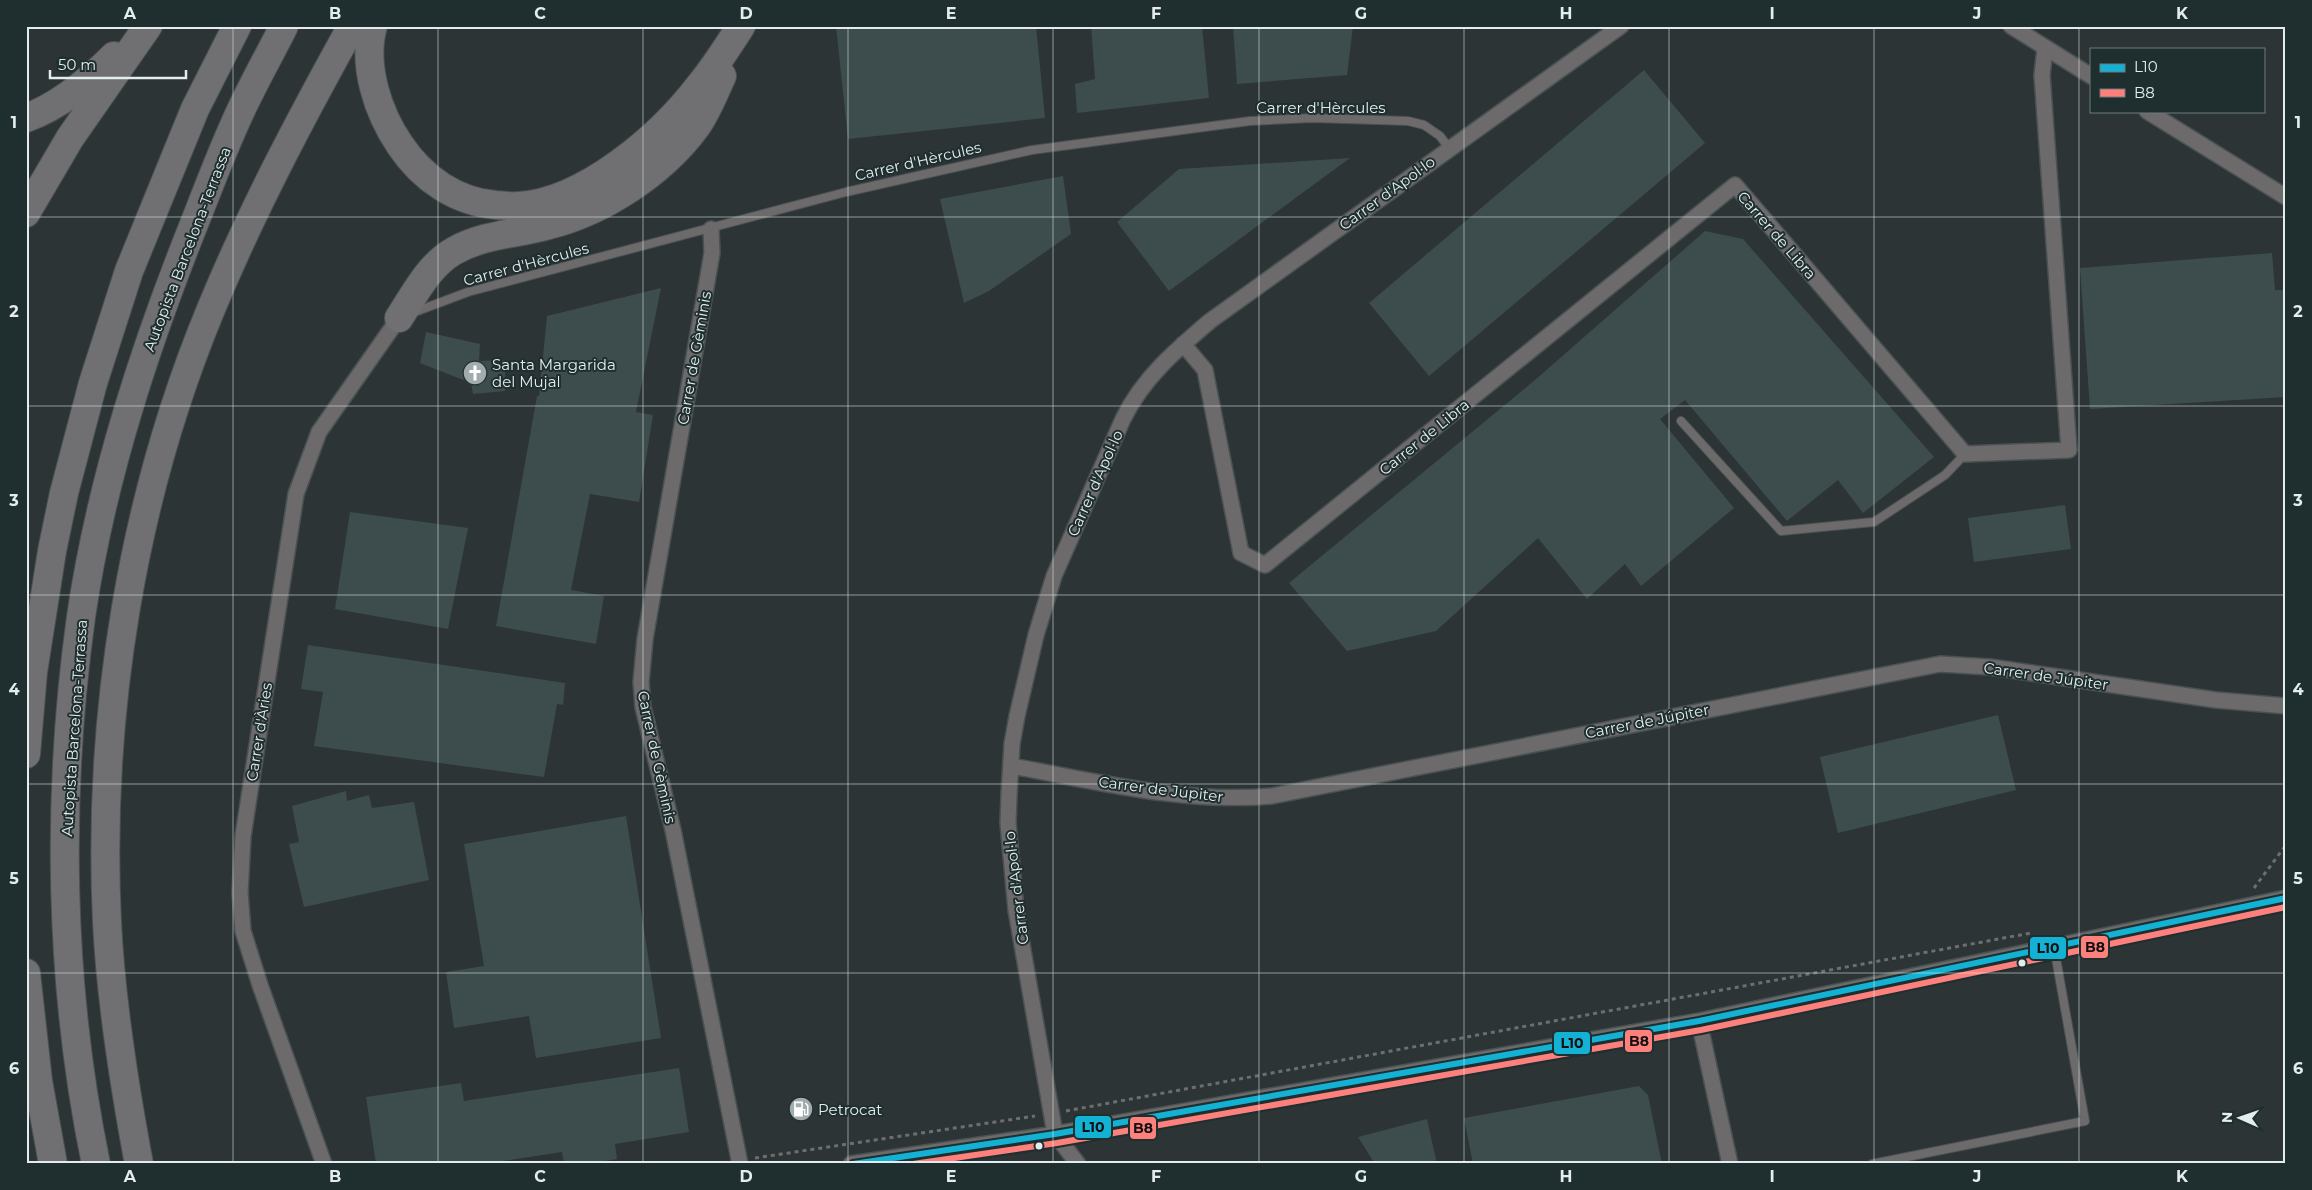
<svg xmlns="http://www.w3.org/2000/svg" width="2312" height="1190" font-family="Montserrat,sans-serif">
<rect width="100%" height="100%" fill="#2c3436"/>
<path fill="#3d4c4d" d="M836 26H1036L1045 118 848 139Z
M1091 26H1202L1209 98 1077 113 1075 84 1095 79Z
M1233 26H1353L1347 75 1237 84Z
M1644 70 1705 143 1429 376 1369 303Z
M1350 158 1169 291 1117 222 1179 169Z
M1063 176 1071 234 989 291 964 303 940 199Z
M1705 231 1743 239 1934 457 1863 513 1838 480 1787 521 1685 400 1660 419 1734 508 1641 586 1625 564 1587 599 1538 538 1436 631 1347 651 1289 583 1535 380Z
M2272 253 2275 290H2286V397L2090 409 2080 268Z
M661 288 636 412 653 415 639 502 590 494 571 590 604 596 596 644 496 626 537 396H539L547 316Z
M426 332 480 344 479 361 505 360V391L473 394 471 383 420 363Z
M2065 505 2071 549 1974 562 1968 518Z
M350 512 468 528 448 629 335 609Z
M308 645 565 683 563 705 557 704 544 777 314 746 323 692 301 689Z
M1998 715 2016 790 1838 833 1820 757Z
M346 791 347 801 369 795 372 808 414 802 429 880 304 907 289 844 299 842 292 806Z
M626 816 661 1038 536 1058 529 1016 454 1028 446 972 484 966 464 844Z
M679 1068 689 1132 615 1144 617 1159 588 1164H564L562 1152 484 1164H376L366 1097 461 1083 464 1101Z
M1639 1086 1648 1095 1662 1164H1473L1464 1118Z
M1427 1119 1437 1164H1375L1358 1137Z"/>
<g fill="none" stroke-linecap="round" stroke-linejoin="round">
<g stroke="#4a5152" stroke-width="10">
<path id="service" d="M412 313 468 292 846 192 1032 150 1250 121 1312 118 1408 121 1424 125 1440 136 1449 148
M1681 421 1781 531 1874 522 1945 475 1965 454
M1872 1164 2085 1121 2054 947"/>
</g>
<g stroke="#4a5152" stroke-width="18">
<path id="minor" d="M2011 26 2091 76
M2147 111 2286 197
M711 229 712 253 645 639 641 682 643 707 673 830 740 1164
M1183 344 1205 370 1241 553 1265 565 1735 185 1965 454 2069 450 2042 75 2045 48
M1011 766C1096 781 1184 804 1272 796L1940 664 1990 667 2216 700 2286 706
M1699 1021 1730 1164
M324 1164 260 985 243 931 240 893 243 836 296 494 319 432 399 318
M851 1164 1055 1134 1699 1021 2286 898
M1078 1164 1055 1134 1016 910 1008 823 1009 795 1012 744 1017 716 1036 635 1054 576 1123 419C1143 378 1176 350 1210 321L1621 26"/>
</g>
<g stroke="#4a5152" stroke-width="30">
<path id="motorway" d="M373 26C362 65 378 113 400 145 422 178 456 202 496 205 503 205 511 207 519 206 585 202 661 136 700 85 715 67 728 46 741 26
M26 118C60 106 89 81 114 56
M26 213 70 138 148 26
M399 318C414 295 429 265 454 251 484 234 517 234 549 225 604 211 662 173 696 127 707 112 714 93 722 76
M26 754 33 672 52 551 64 493 93 383 129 271 195 109 237 26
M26 973 38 1081 53 1164
M96 1164C59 985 56 797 81 617 101 479 146 343 198 214 210 183 222 152 236 121 250 89 268 58 284 26
M139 1164C124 1084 111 1003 107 922 97 716 132 499 211 309 251 212 301 118 352 26"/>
</g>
<path stroke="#6d6e6e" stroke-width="3" stroke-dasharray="4 4" stroke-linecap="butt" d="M2254 888 2286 845
M1066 1111 2031 933
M755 1158 1035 1116"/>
<use href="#service" stroke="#6c6a6b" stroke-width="8"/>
<use href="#minor" stroke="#6c6a6b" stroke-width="15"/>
<use href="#motorway" stroke="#707072" stroke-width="28"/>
<g stroke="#1f2e2f" stroke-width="10">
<path id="bus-1" d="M853 1164 1055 1134 1699 1021 2286 898"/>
</g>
<g stroke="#1f2e2f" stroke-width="10">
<path id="bus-2" d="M913 1164 1057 1143 1701 1030 2286 907"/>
</g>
<use href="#bus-1" stroke="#13b2d5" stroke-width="6"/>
<use href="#bus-2" stroke="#fd807c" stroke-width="6"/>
</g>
<path fill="none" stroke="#e3eded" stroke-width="1" stroke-opacity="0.55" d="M233 26V1164M438 26V1164M643 26V1164M848 26V1164M1053 26V1164M1259 26V1164M1464 26V1164M1669 26V1164M1874 26V1164M2079 26V1164M26 217H2286M26 406H2286M26 595H2286M26 784H2286M26 973H2286"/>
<defs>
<g id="church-disc" transform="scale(1.25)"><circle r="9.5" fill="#a3acad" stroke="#1f2e2f"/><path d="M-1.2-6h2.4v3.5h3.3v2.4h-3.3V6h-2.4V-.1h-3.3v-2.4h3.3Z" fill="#fff"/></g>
<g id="fuel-disc" transform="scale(1.25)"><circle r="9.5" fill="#a3acad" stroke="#1f2e2f"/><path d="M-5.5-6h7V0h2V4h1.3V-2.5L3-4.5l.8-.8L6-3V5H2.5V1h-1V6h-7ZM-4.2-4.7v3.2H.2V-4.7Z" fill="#fff"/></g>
</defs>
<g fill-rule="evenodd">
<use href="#church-disc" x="475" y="373"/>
<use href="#fuel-disc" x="801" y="1109"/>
</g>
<g fill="#e3eded" stroke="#1f2e2f" stroke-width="2">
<circle cx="2022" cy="963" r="4.5"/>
<circle cx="1039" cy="1146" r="4.5"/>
</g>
<g text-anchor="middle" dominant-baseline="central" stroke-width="4" stroke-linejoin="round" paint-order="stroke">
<g font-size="15" fill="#e3eded" stroke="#1f2e2f">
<text x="1321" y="107">Carrer d'Hèrcules</text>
<text transform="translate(918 161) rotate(-13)">Carrer d'Hèrcules</text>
<text transform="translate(1387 193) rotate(-36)">Carrer d'Apol·lo</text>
<text transform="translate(1777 235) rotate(49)">Carrer de Libra</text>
<text transform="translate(187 249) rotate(-69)">Autopista Barcelona-Terrassa</text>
<text transform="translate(526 264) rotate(-15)">Carrer d'Hèrcules</text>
<text transform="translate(694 358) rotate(-80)">Carrer de Gèminis</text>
<text transform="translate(1424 437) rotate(-39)">Carrer de Libra</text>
<text transform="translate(1095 483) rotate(-66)">Carrer d'Apol·lo</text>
<text transform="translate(2046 676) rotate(8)">Carrer de Júpiter</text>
<text transform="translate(1647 721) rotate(-11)">Carrer de Júpiter</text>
<text transform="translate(74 728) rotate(-86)">Autopista Barcelona-Terrassa</text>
<text transform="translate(259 732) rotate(-81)">Carrer d'Àries</text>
<text transform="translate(657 757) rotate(78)">Carrer de Gèminis</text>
<text transform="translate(1161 789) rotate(7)">Carrer de Júpiter</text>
<text transform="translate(1016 888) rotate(-97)">Carrer d'Apol·lo</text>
</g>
<g font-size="15" fill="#e3eded" stroke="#1f2e2f" text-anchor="start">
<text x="492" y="364">Santa Margarida<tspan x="492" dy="17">del Mujal</tspan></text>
<text x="818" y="1109">Petrocat</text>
</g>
</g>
<g stroke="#1f2e2f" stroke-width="2">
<rect x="2080" y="935" width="29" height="24" rx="5" fill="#fd807c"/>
<rect x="2029" y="936" width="38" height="24" rx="5" fill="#13b2d5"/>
<rect x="1624" y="1029" width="29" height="24" rx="5" fill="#fd807c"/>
<rect x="1553" y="1031" width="38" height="24" rx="5" fill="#13b2d5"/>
<rect x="1074" y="1115" width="38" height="24" rx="5" fill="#13b2d5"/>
<rect x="1129" y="1116" width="28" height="24" rx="5" fill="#fd807c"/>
</g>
<g font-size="14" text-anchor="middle" font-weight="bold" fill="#111">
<text x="2095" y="952">B8</text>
<text x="2048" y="953">L10</text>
<text x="1639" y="1046">B8</text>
<text x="1572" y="1048">L10</text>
<text x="1093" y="1132">L10</text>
<text x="1143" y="1133">B8</text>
</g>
<rect width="2312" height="1190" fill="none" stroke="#1f2e2f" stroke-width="55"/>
<rect x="2090" y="48" width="175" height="65" fill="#1f2e2f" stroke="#6d7a7b"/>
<rect x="2100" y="64" width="25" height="8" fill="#13b2d5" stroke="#6d7a7b"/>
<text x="2134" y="72" font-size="15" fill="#e3eded">L10</text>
<rect x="2100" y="89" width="25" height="8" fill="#fd807c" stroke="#6d7a7b"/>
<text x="2134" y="98" font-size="15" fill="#e3eded">B8</text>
<g transform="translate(2240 1118) rotate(272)" stroke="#1f2e2f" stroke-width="4" paint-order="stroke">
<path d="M0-4L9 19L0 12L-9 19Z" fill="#e3eded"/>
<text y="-8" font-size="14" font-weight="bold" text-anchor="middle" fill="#e3eded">N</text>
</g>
<path d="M50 70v8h136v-8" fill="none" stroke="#e3eded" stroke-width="2.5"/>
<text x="58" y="70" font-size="15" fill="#e3eded" stroke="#1f2e2f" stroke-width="4" paint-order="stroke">50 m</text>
<rect x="28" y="28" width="2256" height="1134" fill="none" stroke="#e3eded" stroke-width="2"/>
<g font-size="16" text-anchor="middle" font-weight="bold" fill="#e3eded">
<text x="130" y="19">A</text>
<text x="335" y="19">B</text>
<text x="540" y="19">C</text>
<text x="746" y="19">D</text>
<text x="951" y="19">E</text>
<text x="1156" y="19">F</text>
<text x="1361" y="19">G</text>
<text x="1566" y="19">H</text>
<text x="1772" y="19">I</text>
<text x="1977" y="19">J</text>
<text x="2182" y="19">K</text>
<text x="14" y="128">1</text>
<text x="2298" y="128">1</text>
<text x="14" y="317">2</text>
<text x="2298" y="317">2</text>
<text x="14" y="506">3</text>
<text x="2298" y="506">3</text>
<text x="14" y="695">4</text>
<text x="2298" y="695">4</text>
<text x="14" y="884">5</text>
<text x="2298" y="884">5</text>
<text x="14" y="1074">6</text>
<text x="2298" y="1074">6</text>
<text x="130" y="1182">A</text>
<text x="335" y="1182">B</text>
<text x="540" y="1182">C</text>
<text x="746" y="1182">D</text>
<text x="951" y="1182">E</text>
<text x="1156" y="1182">F</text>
<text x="1361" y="1182">G</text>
<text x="1566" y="1182">H</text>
<text x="1772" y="1182">I</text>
<text x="1977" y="1182">J</text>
<text x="2182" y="1182">K</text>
</g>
</svg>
